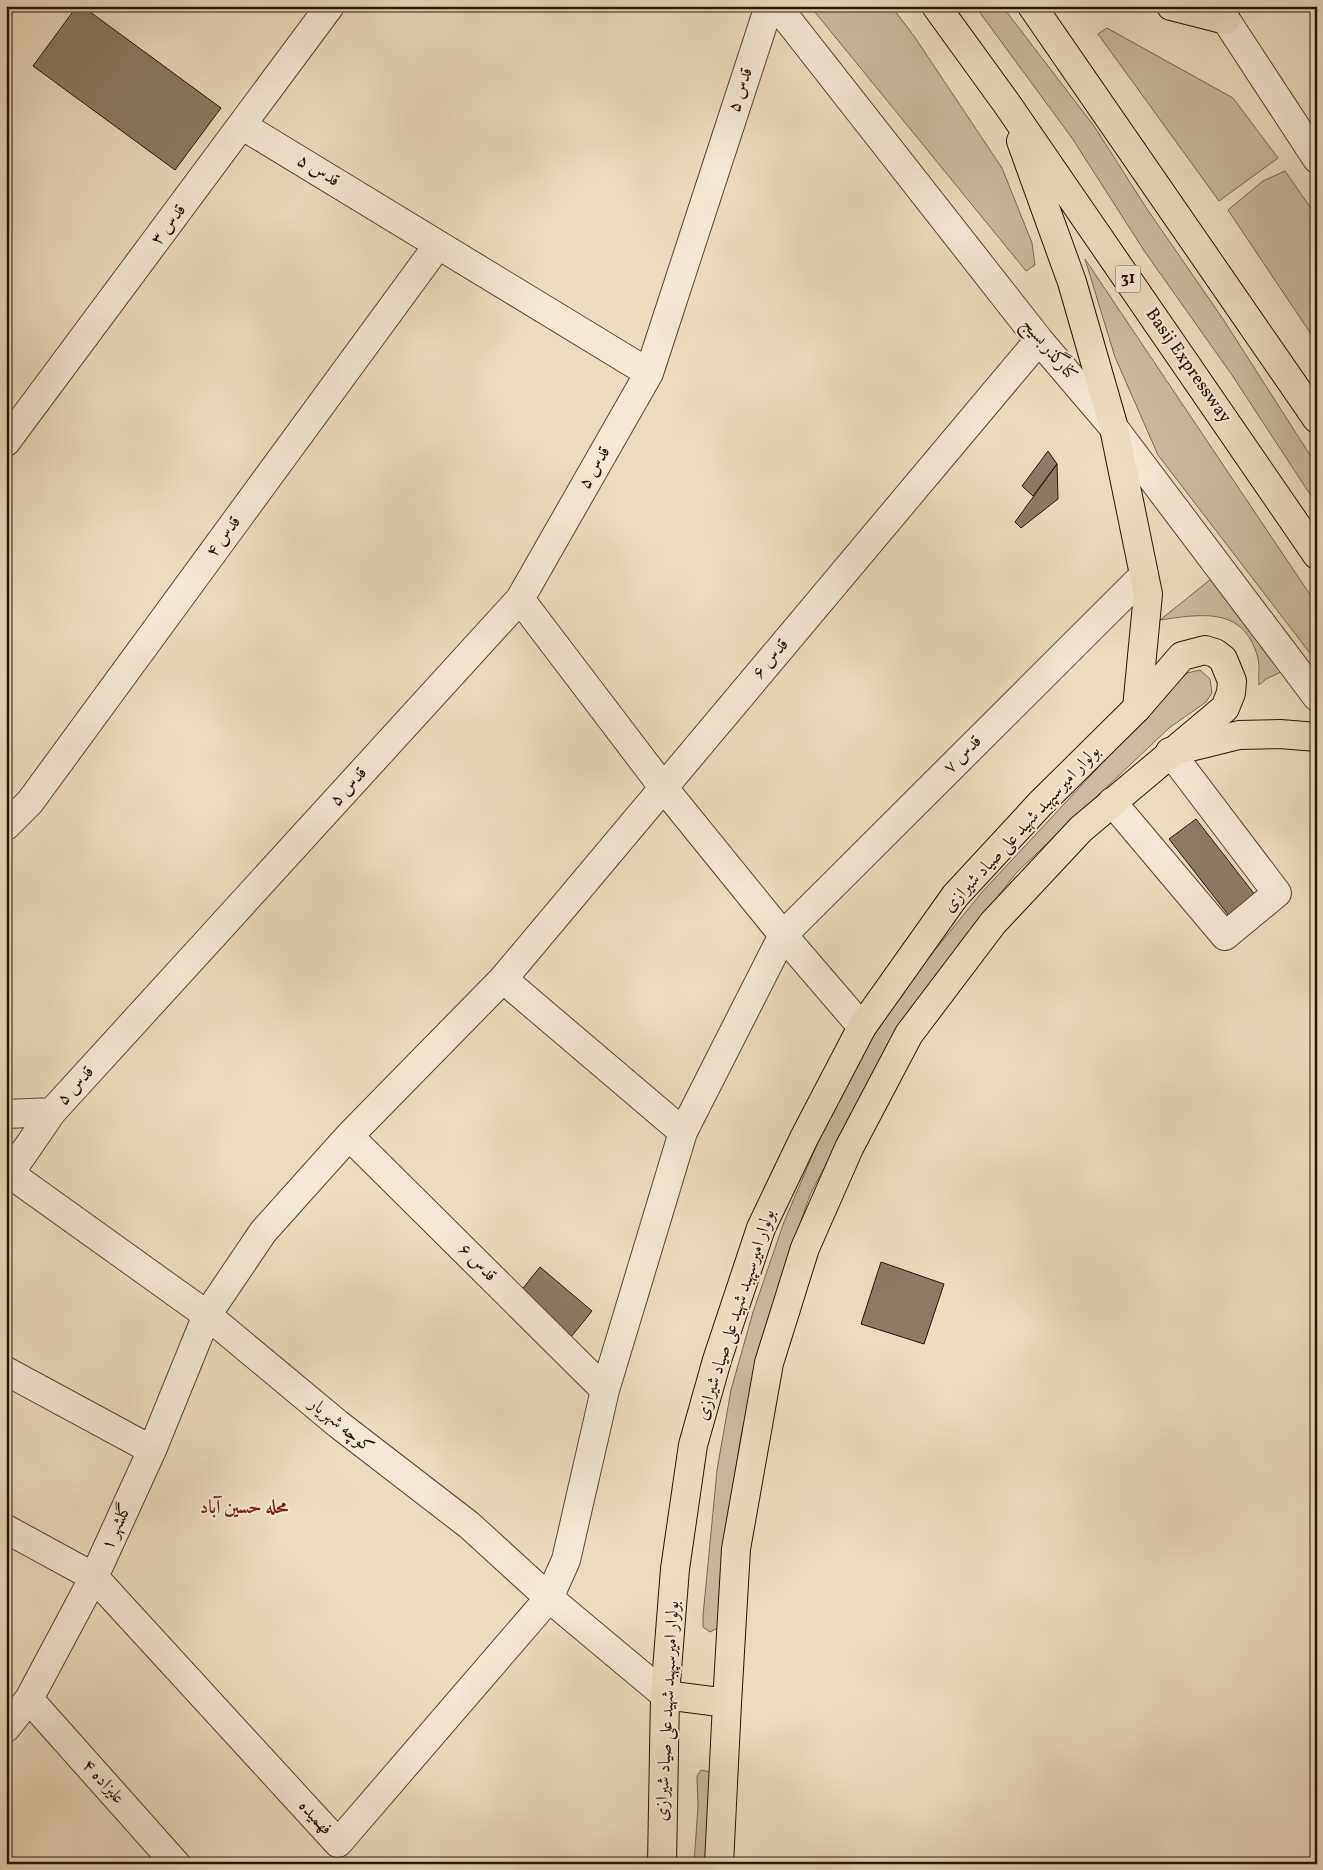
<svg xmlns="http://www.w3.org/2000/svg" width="1323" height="1870" font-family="Vollkorn,Amiri,serif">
<rect width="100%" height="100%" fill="#ecdcbf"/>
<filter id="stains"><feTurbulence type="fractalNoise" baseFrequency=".004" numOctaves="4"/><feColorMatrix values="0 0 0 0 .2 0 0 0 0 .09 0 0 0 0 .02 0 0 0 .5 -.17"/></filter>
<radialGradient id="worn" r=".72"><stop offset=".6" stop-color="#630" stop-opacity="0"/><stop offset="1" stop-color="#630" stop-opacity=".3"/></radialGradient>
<path fill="#cabaa0" stroke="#786853" d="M810 6H891L914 36 1002 168 1032 243 1035 265 1026 271Z
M975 6H1002L1094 126 1147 209 1223 319 1317 466V505L1232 375 1145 252 1072 138Z
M1107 28 1233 98 1278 158 1219 201 1098 34Z
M1285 171 1317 217V343L1228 210 1263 181Z
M1085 259 1317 605V657H1313L1158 455 1115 357Z
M1211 579 1281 672 1266 679 1259 685C1258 677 1260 666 1258 658 1244 606 1202 614 1160 620Z
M1200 670 1210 679 1212 693 1206 702 1169 728 1017 872 941 969 861 1096 810 1195 783 1272 762 1339 741 1436 727 1524 721 1616 718 1628 710 1632 703 1627V1616L717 1470 731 1390 753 1312 784 1222 833 1107 882 1021 921 967 983 891 1175 685 1187 673Z
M701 1770 711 1772 708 1864H694L698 1806 697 1776Z"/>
<path fill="#8c7c66" stroke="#251506" d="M77 6H82L221 108 175 170 33 66Z
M1048 451 1057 464 1033 496 1022 486Z
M1057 464 1058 499 1021 528 1015 522Z
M1196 819 1259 900 1233 921 1169 839Z
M881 1262 944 1284 924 1344 861 1324Z
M540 1267 592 1311 567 1342 516 1297Z"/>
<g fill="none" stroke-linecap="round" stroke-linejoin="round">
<g stroke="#574734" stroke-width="30">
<path id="minor" d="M777 6 1039 340 1114 428 1317 697
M1214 6 1226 20 1317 159
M243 126 649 373
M6 442 330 6
M520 599 663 787 783 935 862 1027
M1112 802 1225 936 1277 893 1170 752
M6 826 30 802 438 245
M503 979 683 1132
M6 1114 52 1112
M349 1136 605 1390
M6 1168 10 1173 52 1112 520 599 649 373 769 6
M6 1171 207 1315 338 1424 469 1525 549 1598 665 1695
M6 1371 152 1450
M6 1529 94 1577 338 1843 549 1598 566 1560 605 1390 683 1132 783 935 1144 575
M29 1699 176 1864
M6 1728 29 1699 94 1577 152 1450 207 1315 263 1232 349 1136 503 979 1039 340"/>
</g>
<g stroke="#251506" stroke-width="30">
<path id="major" d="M665 1695 727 1703
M662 1864 665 1695 675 1569 693 1445 717 1360 761 1228 804 1138 862 1027 955 896 1040 804 1137 708 1182 656 1205 650 1215 653 1223 659 1232 681 1231 693 1225 708 1081 829 993 923 909 1034 849 1148 805 1248 769 1363 736 1549 727 1703 719 1864"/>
</g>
<g stroke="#251506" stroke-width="30">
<path id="highway" d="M936 6 1007 104 1317 555
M1032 6 1317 419
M1171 6 1226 20
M1021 141 1072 282 1114 428 1148 594 1137 708
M1170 752 1239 735 1280 734 1317 737"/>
</g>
<use href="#minor" stroke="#f3e8d5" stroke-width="28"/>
<use href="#major" stroke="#ecdcbf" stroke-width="28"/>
<use href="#highway" stroke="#ecdcbf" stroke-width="28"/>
</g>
<g text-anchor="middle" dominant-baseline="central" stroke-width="4" stroke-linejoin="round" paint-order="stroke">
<rect fill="#f3e8d5" stroke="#635444" stroke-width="1" x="1115.5" y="265.5" width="25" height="27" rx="4"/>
<g font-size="16" font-weight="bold" fill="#251506">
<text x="1128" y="279">31</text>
</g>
<g font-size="18" fill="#251506" stroke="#f3e8d5">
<text transform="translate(741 90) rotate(-72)">قدس ۵</text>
<text transform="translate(318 171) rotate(31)">قدس ۵</text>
<text transform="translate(169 225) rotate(-53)">قدس ۳</text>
<text transform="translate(1049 350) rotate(50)">کنارگذر بسیج</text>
<text transform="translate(1188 366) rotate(55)">Basij Expressway</text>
<text transform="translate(595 468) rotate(-60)">قدس ۵</text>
<text transform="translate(224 537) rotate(-54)">قدس ۴</text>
<text transform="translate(771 659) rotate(-50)">قدس ۶</text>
<text transform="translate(963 755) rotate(-45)">قدس ۷</text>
<text transform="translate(349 787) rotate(-48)">قدس ۵</text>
<text transform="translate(1022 829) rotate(-47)">بولوار امیرسپهبد شهید علی صیاد شیرازی</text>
<text transform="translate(76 1086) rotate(-48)">قدس ۵</text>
<text transform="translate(477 1263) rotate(45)">قدس ۶</text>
<text transform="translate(736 1315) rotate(-72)">بولوار امیرسپهبد شهید علی صیاد شیرازی</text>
<text transform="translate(341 1426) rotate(39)">کوچه شهریار</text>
<text transform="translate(117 1527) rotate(-65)">گلشهر ۱</text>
<text transform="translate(668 1711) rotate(-87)">بولوار امیرسپهبد شهید علی صیاد شیرازی</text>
<text transform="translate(103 1782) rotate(48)">علیزاده ۴</text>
<text transform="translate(315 1818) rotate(47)">فهمیده</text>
</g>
<g font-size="19" font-weight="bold" fill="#7a1f14" stroke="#f3e8d5">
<text x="244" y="1508">محله حسین آباد</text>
</g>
</g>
<rect width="1323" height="1870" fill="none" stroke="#ecdcbf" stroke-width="25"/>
<rect x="8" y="8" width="1308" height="1855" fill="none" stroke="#251506" stroke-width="2.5"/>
<rect x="12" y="12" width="1298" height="1845" fill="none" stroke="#251506"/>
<rect width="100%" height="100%" filter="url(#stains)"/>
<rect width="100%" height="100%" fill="url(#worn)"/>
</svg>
